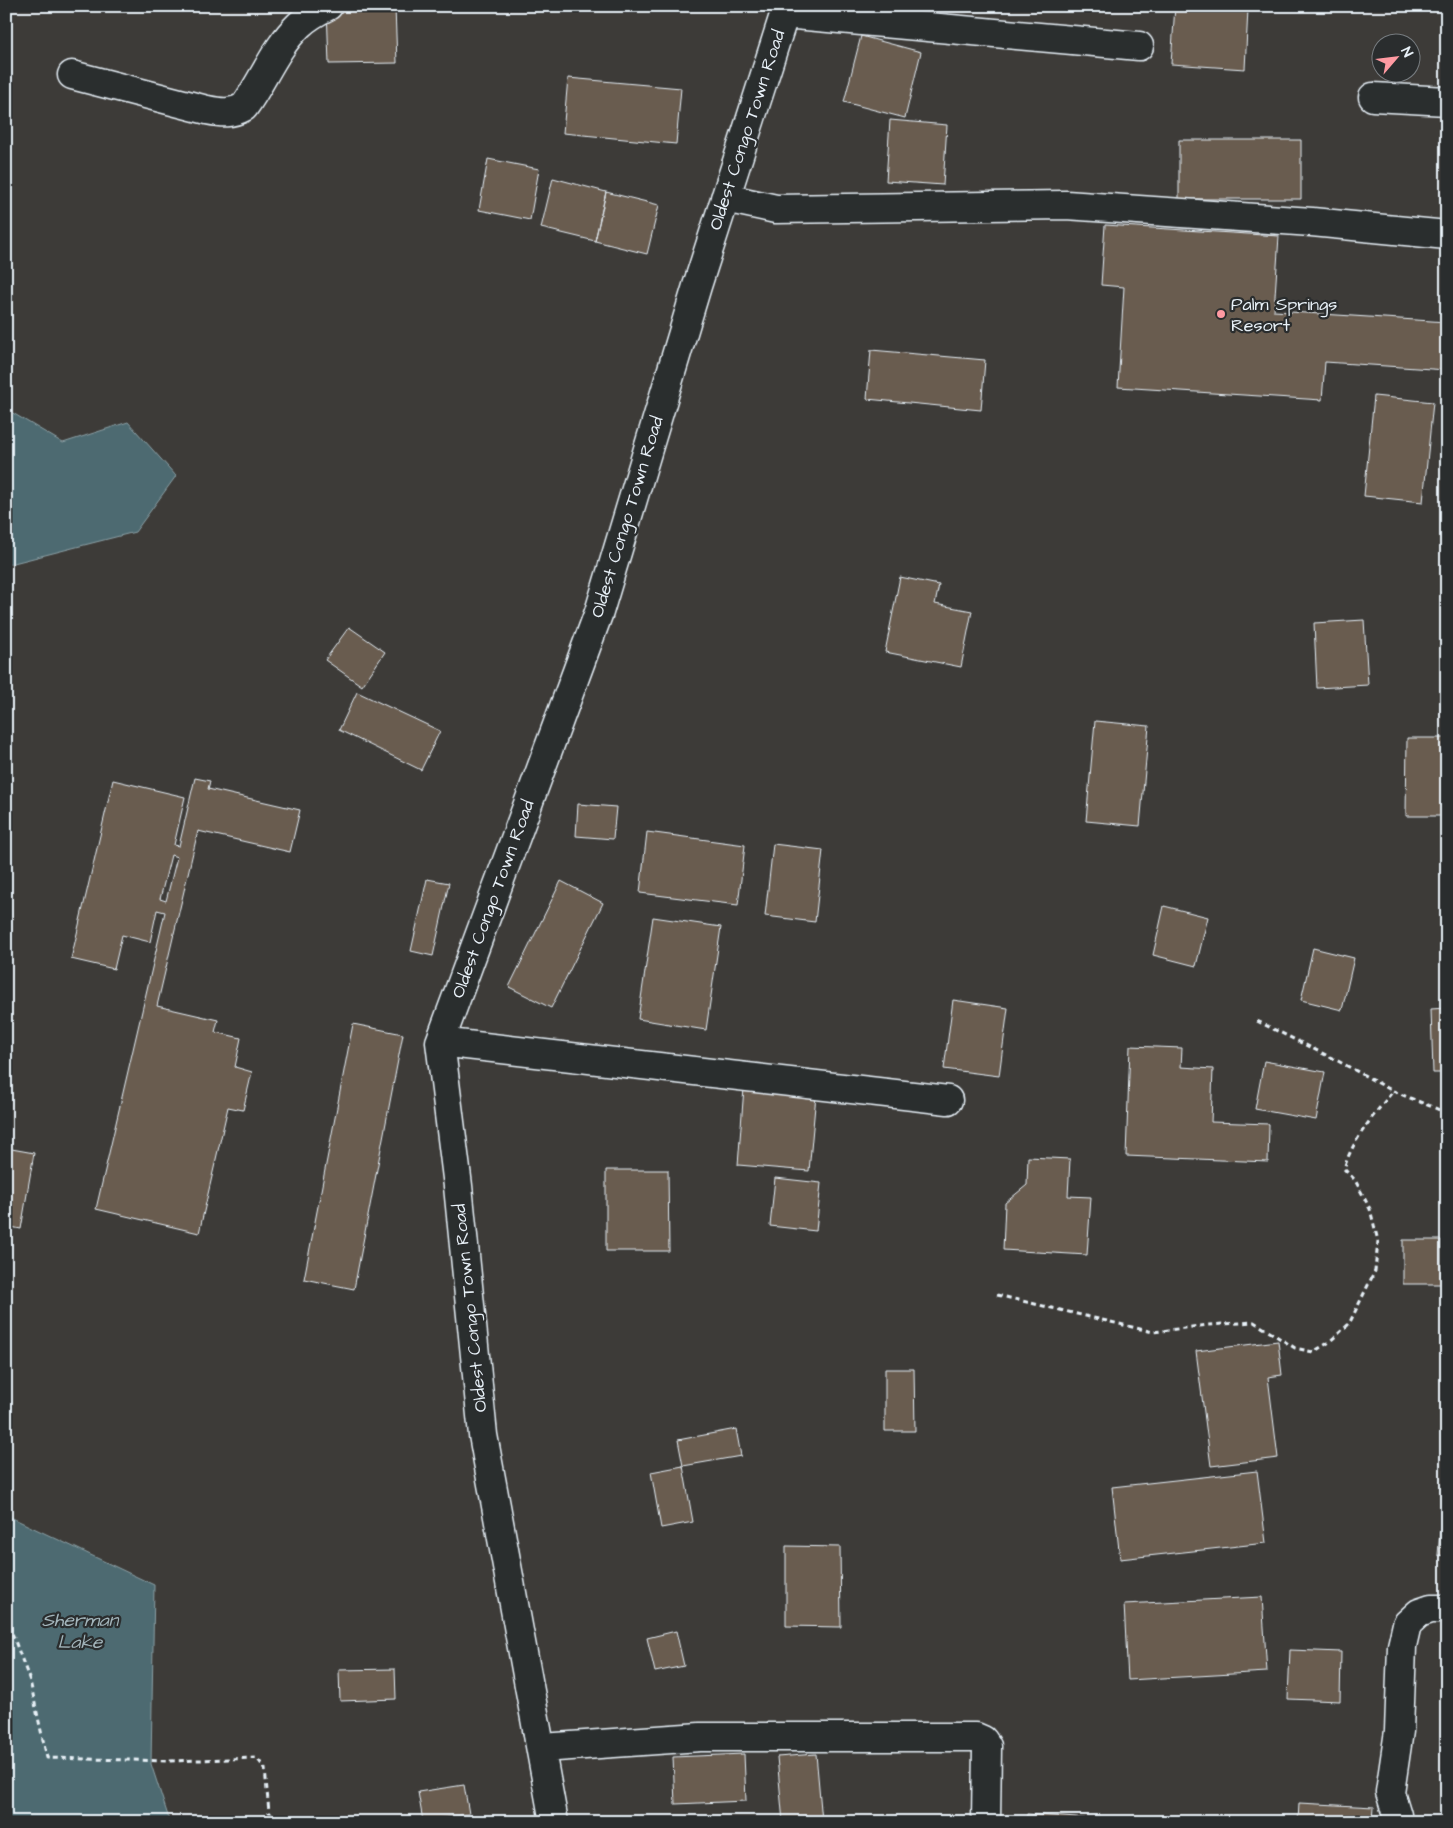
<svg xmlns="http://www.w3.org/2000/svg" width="1453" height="1828" font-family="'Architects Daughter',sans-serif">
<rect width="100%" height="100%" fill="#3d3b38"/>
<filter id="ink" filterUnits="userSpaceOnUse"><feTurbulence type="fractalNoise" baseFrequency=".02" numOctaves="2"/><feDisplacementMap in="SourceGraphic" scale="10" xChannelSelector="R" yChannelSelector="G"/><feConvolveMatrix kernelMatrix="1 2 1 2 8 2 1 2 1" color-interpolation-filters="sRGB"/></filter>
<g filter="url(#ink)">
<path fill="#4e6b71" stroke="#8ca1a7" d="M6 409 63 443 128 422 176 476 135 532 6 565Z
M6 1515 154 1585 151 1764 170 1822H6Z"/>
<path fill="#695c50" stroke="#e8f1f8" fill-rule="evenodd" d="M1175 6 1248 9 1245 69 1171 64Z
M395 7 397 63 329 64 327 8Z
M861 36 921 52 905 118 844 102Z
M568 78 681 88 676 144 563 133Z
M890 120 947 125 943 185 886 181Z
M1179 140H1301V199H1179Z
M488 159 539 169 530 220 479 210Z
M553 178 606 192 595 241 541 228Z
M606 192 659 205 647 254 595 241Z
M1105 225 1279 236 1274 311 1447 322V370L1325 362 1322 400 1118 387 1124 287 1101 285Z
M871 350 985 360 981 410 867 399Z
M1374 396 1433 402 1423 502 1364 496Z
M900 577 939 585 935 604 972 611 961 667 885 652Z
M1364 620 1368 685 1317 688 1314 623Z
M349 627 385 652 362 686 325 660Z
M357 692 440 731 421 770 339 730Z
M1095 721 1149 726 1140 826 1086 821Z
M1407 738H1447V816H1406Z
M195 778 210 781 208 789 300 810 290 852 198 831 157 1006 218 1020 215 1032 241 1038 235 1067 252 1072 243 1110 228 1107 199 1233 96 1209 165 912 157 910 150 942 122 935 114 969 71 959 113 780 185 797 174 845 179 846ZM171 855 177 857 166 901 160 899Z
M578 804 616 807 613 839 576 836Z
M647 832 745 845 738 905 640 893Z
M773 844 823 850 815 922 765 916Z
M427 879 449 883 433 956 411 951Z
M561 881 603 903 551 1008 509 987Z
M1164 906 1208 917 1196 966 1153 955Z
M653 917 721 927 706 1030 638 1019Z
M1313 948 1354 958 1342 1010 1301 1000Z
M953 1000 1008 1008 999 1076 944 1069Z
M1447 1008V1073H1433L1431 1009Z
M353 1024 403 1034 354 1289 304 1279Z
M1130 1046 1182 1048 1181 1067 1213 1069 1211 1122 1269 1124 1268 1162 1126 1156Z
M1264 1061 1325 1072 1316 1120 1255 1109Z
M744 1088 816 1095 809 1171 738 1165Z
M6 1148 34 1153 21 1229 6 1226Z
M1028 1157 1070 1159 1068 1196 1091 1197 1087 1255 1003 1250 1005 1203 1027 1185Z
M606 1170H668L669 1251H606Z
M775 1178 821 1183 816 1231 770 1226Z
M1403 1240H1441V1284H1403Z
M1278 1341 1282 1375 1268 1377 1278 1458 1211 1466 1196 1351Z
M885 1369H914L915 1431H885Z
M736 1429 741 1456 683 1466 678 1440Z
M683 1466 693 1522 661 1528 651 1472Z
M1257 1471 1266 1543 1120 1559 1112 1487Z
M1442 1507 1447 1508V1556L1438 1555Z
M786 1546 840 1547 841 1627 786 1626Z
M1262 1597 1267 1672 1128 1680 1124 1604Z
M676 1631 684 1666 655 1672 647 1638Z
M1290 1650 1341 1652 1340 1701 1288 1699Z
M395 1669 396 1699 340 1701 339 1670Z
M744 1754 746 1801 675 1804 673 1757Z
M816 1754 822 1821 783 1822 777 1757Z
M464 1785 469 1814 423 1821 418 1792Z
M1299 1803 1374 1807 1373 1822H1298Z
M1027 1814 1088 1819V1822H1026Z"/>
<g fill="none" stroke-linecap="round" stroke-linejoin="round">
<g stroke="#e8f1f8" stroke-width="31">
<path id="minor" d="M784 14 1139 46
M72 75 207 110C222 113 231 114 244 107 263 81 275 48 299 25 307 17 318 11 328 6
M1373 97 1447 101
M725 198 776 209 1066 205 1312 222 1447 235
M440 1042 948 1100
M542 1748 700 1737H976L983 1740 987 1746 986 1822
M1397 1815 1390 1792 1399 1731 1402 1646 1407 1624 1419 1613 1431 1609H1447
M554 1822 483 1435 458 1186 440 1042 599 612 697 286 787 6"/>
</g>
<path stroke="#e8f1f8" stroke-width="3" stroke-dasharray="5 4" stroke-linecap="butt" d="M1257 1021 1338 1061 1393 1091 1447 1113
M997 1295 1153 1332 1208 1325 1254 1322 1295 1348 1313 1352 1328 1343 1349 1324 1375 1271 1378 1241 1370 1209 1355 1180 1344 1169C1352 1140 1374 1115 1393 1091
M6 1617 30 1681 47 1758 170 1761 257 1758 265 1769 269 1812 277 1822"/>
<use href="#minor" stroke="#2a2d2e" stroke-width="28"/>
</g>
</g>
<circle fill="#ff9aa2" stroke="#2a2d2e" stroke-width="2" cx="1221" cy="314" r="5"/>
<g text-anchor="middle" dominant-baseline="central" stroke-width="4.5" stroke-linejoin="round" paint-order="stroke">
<g font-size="18" fill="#e8f1f8" stroke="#2a2d2e">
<text transform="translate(747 130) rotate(-72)">Oldest Congo Town Road</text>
<text transform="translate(627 517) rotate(-73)">Oldest Congo Town Road</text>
<text transform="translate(493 899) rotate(-70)">Oldest Congo Town Road</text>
<text transform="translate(470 1308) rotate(-96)">Oldest Congo Town Road</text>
</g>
<g font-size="18" fill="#e8f1f8" stroke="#2a2d2e" text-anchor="start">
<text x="1231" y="304">Palm Springs<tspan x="1231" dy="21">Resort</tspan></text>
</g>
<g font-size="19" font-style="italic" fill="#a3b5bb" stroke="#2a2d2e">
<text x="80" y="1620">Sherman<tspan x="80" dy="22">Lake</tspan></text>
</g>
</g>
<rect width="1453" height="1828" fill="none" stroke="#2a2d2e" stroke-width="25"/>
<rect x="12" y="12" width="1428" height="1803" fill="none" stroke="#e8f1f8" stroke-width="2" filter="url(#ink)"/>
<g transform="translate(1396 58) rotate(62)"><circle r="24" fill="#2a2d2e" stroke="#767b7f"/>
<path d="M0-4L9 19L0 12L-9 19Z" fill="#ff9aa2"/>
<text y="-8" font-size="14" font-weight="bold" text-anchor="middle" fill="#e8f1f8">N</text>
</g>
</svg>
